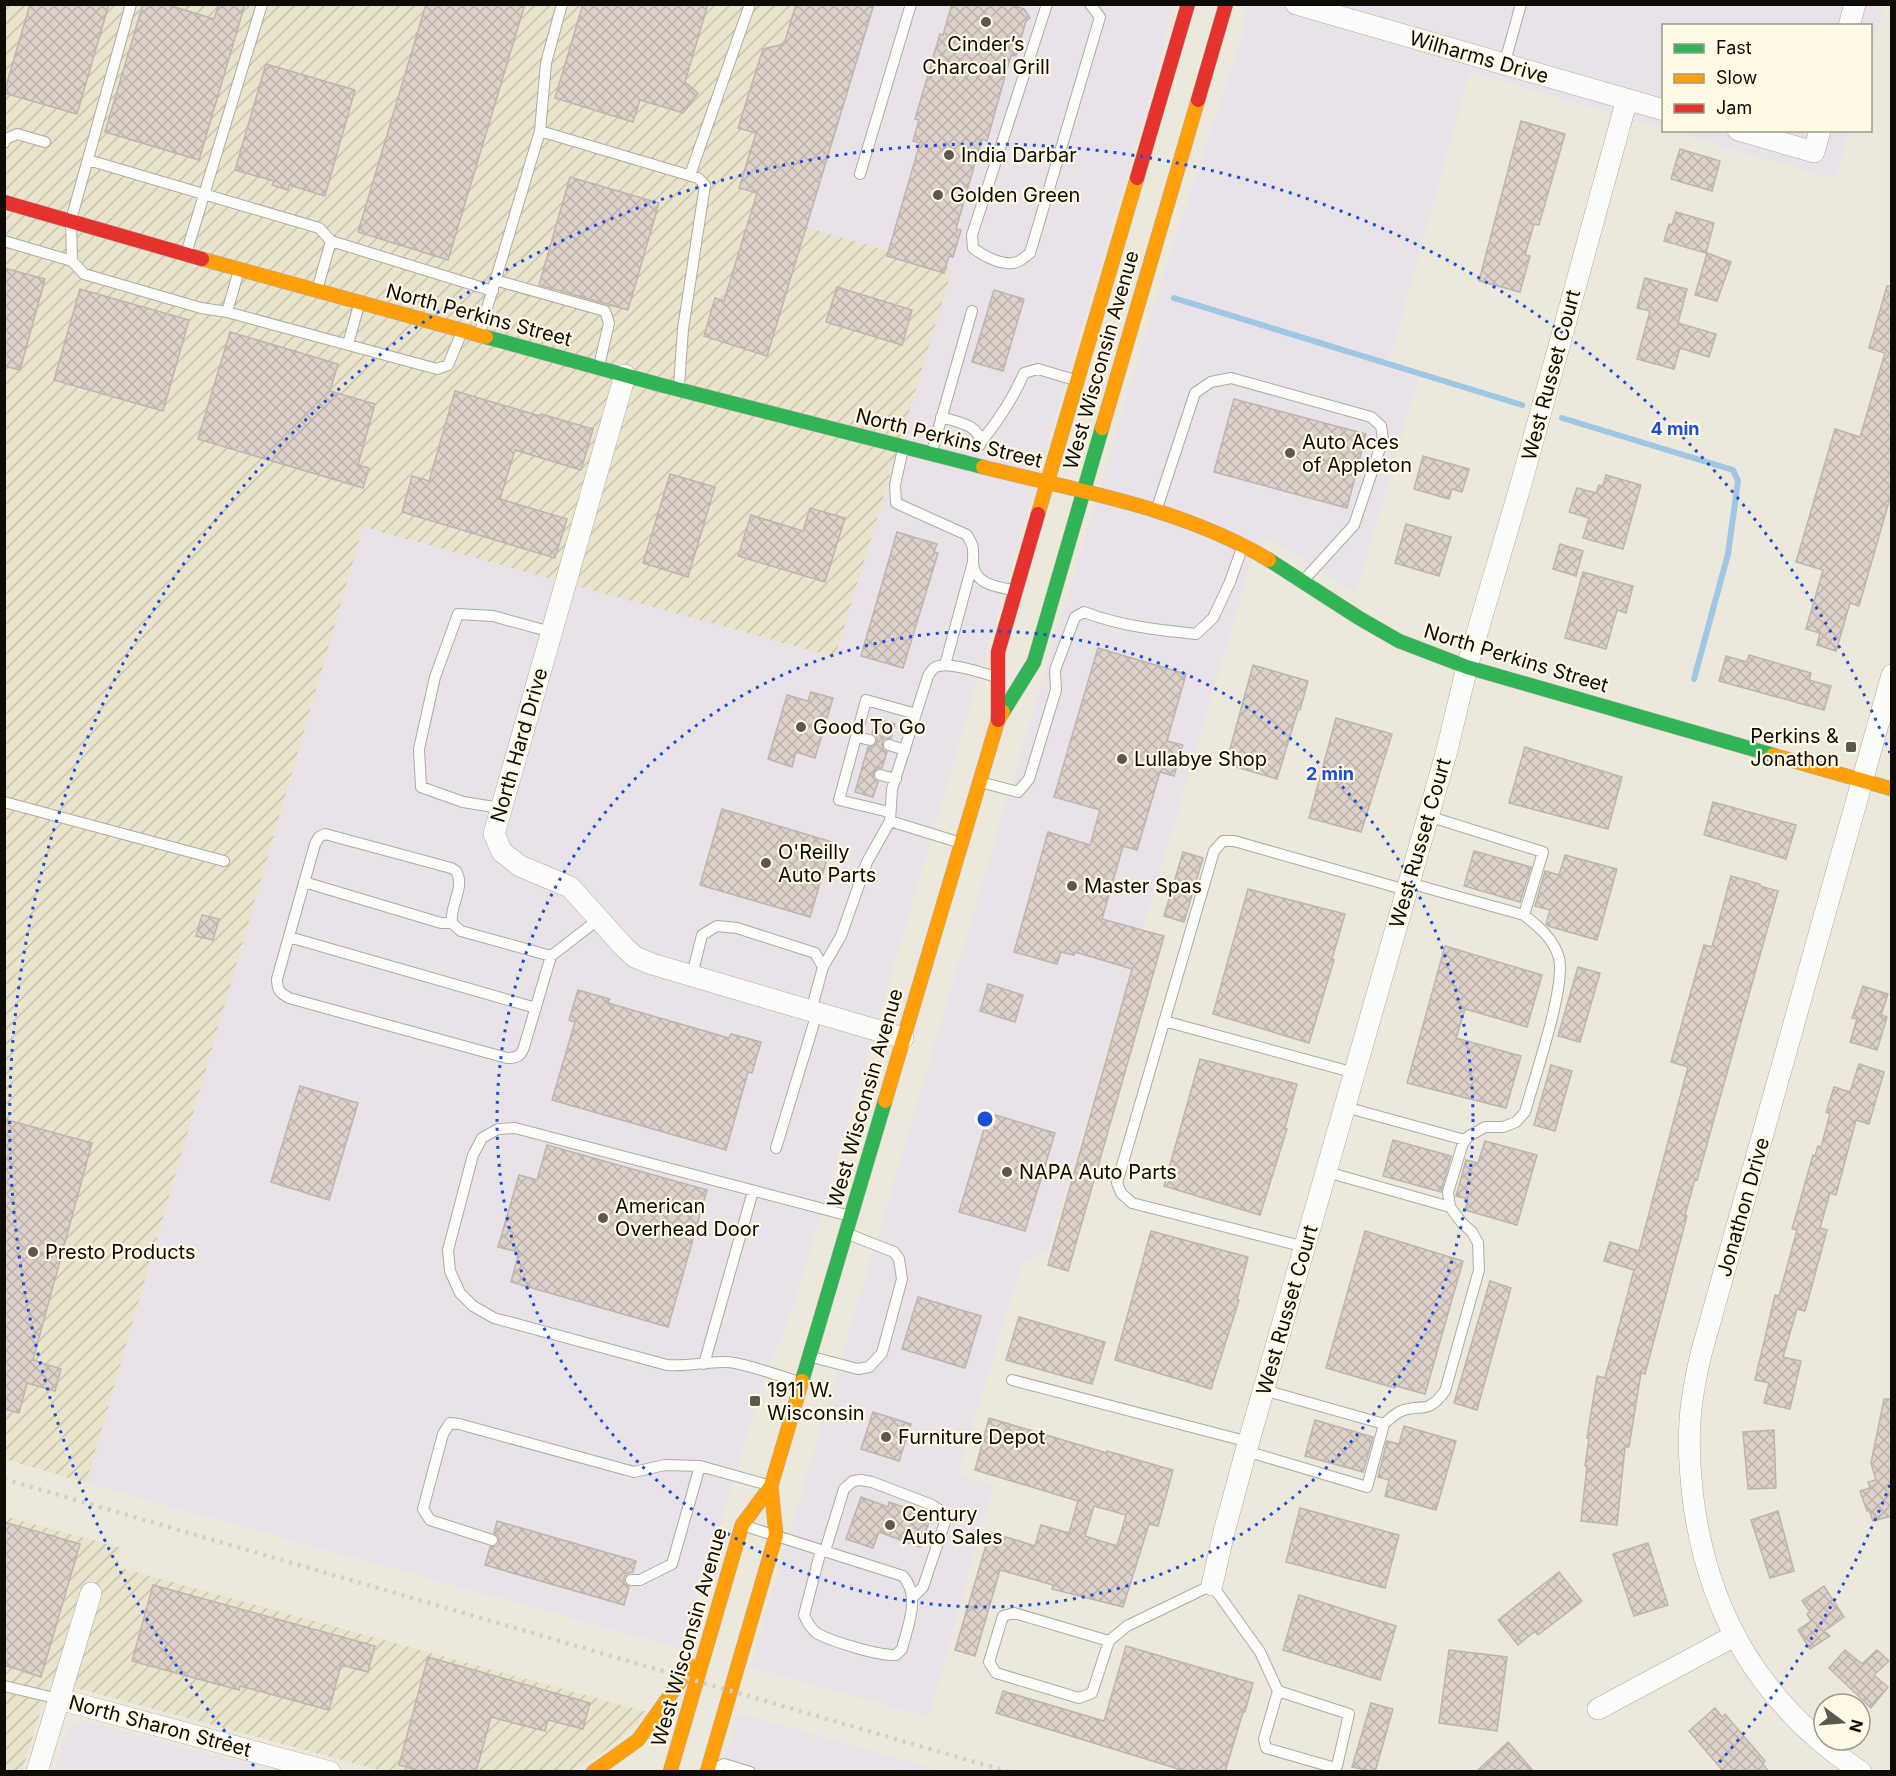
<svg xmlns="http://www.w3.org/2000/svg" width="1896" height="1776" font-family="Inter,sans-serif">
<defs>
<pattern id="industrial-furrows" width="10" height="10" patternUnits="userSpaceOnUse" patternTransform="scale(1.5)"><rect width="10" height="10" fill="#eae4cc"/><path d="M-1 1l2-2M0 10L10 0M9 11l2-2" fill="none" stroke="#c8c2ae"/></pattern>
<pattern id="building-cross-hatch" width="8" height="8" patternUnits="userSpaceOnUse" patternTransform="scale(1.5)"><rect width="8" height="8" fill="#ddd1c9"/><path d="M0 0l8 8M0 8l8-8" fill="none" stroke="#bcb2ab"/></pattern>
</defs>
<rect width="100%" height="100%" fill="#ece8db"/>
<path fill="#e9e2e8" d="M866 5H1172L1165 44 796 1298 757 1400 683 1649 86 1483 363 527 566 583 952 269 805 227Z
M1247 5H1884L1871 54 1870 26H1664L1663 129 1470 71 1387 369 1418 378 1356 594 1268 537 1250 566 1047 1253 1022 1262 958 1474 993 1486 929 1717 750 1667 1155 301 1242 35Z
M1670 131H1849L1835 179Z
M739 1713 941 1771 721 1772Z
M77 1721H87L271 1771H54L65 1737 72 1724Z"/>
<path fill="url(#industrial-furrows)" d="M4 5H866L805 227 952 269 835 657 363 527 86 1483 5 1459Z
M4 1516 122 1548 117 1567 651 1713 595 1758 570 1771H383L50 1681 22 1771H5Z"/>
<g fill="none" stroke-linecap="round" stroke-linejoin="round">
<path stroke="#9fc6e3" stroke-width="6" d="M1174 298 1522 405
M1562 418 1733 470 1738 481 1728 554 1694 679"/>
</g>
<path fill="url(#building-cross-hatch)" stroke="#bcb5ae" stroke-width="1.5" fill-rule="evenodd" d="M30 4H109L77 114 4 93Z
M143 4H165L214 19 219 4H245L199 160 105 132Z
M426 4H525L448 260 358 232Z
M583 4H708L685 82 698 93 683 113 640 100 633 122 555 98Z
M796 4H874L767 356 704 336 715 298 724 301 757 193 739 188 756 133 738 128 763 49 784 44Z
M952 4H1008L1024 9 1030 18 1026 21 1016 56 1011 55 987 141 982 139 956 229 961 230 953 257 949 256 944 273 887 256 920 143 913 141 919 120 915 119 940 34 943 35Z
M266 64 355 90 325 196 289 185 288 190 272 185 274 181 235 170Z
M1521 121 1565 134 1539 225 1534 224 1525 255 1530 256 1520 292 1479 281Z
M1680 149 1720 161 1712 191 1671 179Z
M570 177 659 203 628 310 539 285Z
M1676 212 1714 223 1706 253 1664 241 1669 224 1672 225Z
M1707 253 1731 262 1717 301 1695 295Z
M4 268 45 279 20 370 4 366Z
M1645 278 1687 289 1678 323 1716 334 1709 357 1680 348 1674 369 1637 359 1650 311 1637 308Z
M1887 286H1892V491L1859 606 1850 603 1836 651 1817 645 1820 633 1806 629 1823 570 1796 562 1835 429 1860 437 1885 353 1869 348Z
M837 287 912 310 902 345 826 322Z
M80 289 189 320 163 411 54 380Z
M994 290 1024 299 1003 371 972 362Z
M230 332 338 364 330 391 375 404 358 465 369 468 363 488 198 439Z
M455 391 540 416 541 414 593 429 581 470 515 450 500 499 567 519 555 558 402 512 412 476 429 481Z
M1234 399 1366 434 1347 508 1214 472Z
M1423 456 1469 469 1462 492 1452 489 1449 499 1414 489Z
M670 474 715 487 688 577 643 563Z
M1606 475 1641 485 1623 549 1583 538 1589 518 1569 512 1577 488 1596 493 1599 485 1603 486Z
M810 508 845 518 825 582 738 556 751 515 803 531Z
M1406 524 1451 537 1439 576 1395 563Z
M897 532 937 544 934 552 938 553 903 668 861 656Z
M1560 544 1583 551 1576 576 1553 569Z
M1583 572 1633 586 1626 613 1617 610 1606 649 1565 638Z
M1098 648 1186 674 1167 741 1183 745 1174 776 1160 772 1137 850 1123 846 1102 919 1164 936 1068 1271 1048 1265 1132 969 1075 952 1074 955 1061 952 1057 964 1014 952 1048 832 1090 845 1100 810 1054 797Z
M1749 655 1811 673 1809 680 1831 686 1824 710 1719 681 1726 656 1747 662Z
M1253 665 1308 681 1300 710H1298L1277 779 1226 764Z
M811 692 833 698 815 758 796 752 792 767 768 759 787 695 808 701Z
M1336 718 1392 734 1361 832 1309 818Z
M877 719 895 724 891 738 884 739 882 743 883 750 887 752 882 768H877L873 773V778L878 782 873 797 855 792 868 747H873L877 742V737L872 733Z
M1525 747 1622 777 1608 829 1509 803Z
M1713 802 1796 825 1786 859 1704 835Z
M722 809 832 842 810 917 700 885Z
M1474 851 1531 867 1520 902 1464 886Z
M1183 852 1203 858 1184 922 1164 916Z
M1565 855 1617 869 1597 940 1548 926 1546 924 1550 910 1535 906 1545 871 1559 875Z
M1731 876 1760 884V886L1778 891 1697 1180 1695 1179 1685 1215 1687 1216 1645 1374 1641 1373 1629 1447H1625L1617 1525 1581 1521 1587 1466H1585L1589 1438H1587L1597 1376 1605 1378 1634 1270 1604 1261 1610 1242 1639 1251 1688 1067 1671 1062 1704 945 1712 947Z
M1248 889 1345 914 1332 959 1334 960 1309 1043 1213 1014Z
M202 915 219 919 213 940 196 936Z
M1445 946 1542 975 1527 1027 1465 1009 1456 1038 1521 1056 1506 1108 1407 1083Z
M1578 967 1600 973 1580 1042 1558 1036Z
M988 984 1023 995 1015 1022 980 1011Z
M1863 986 1888 994 1881 1015 1887 1017 1877 1050 1850 1042 1857 1019 1852 1018Z
M578 990 610 999 608 1003 729 1038 731 1034 761 1042 752 1073 748 1072 726 1150 552 1100 575 1022 569 1020Z
M1200 1059 1297 1084 1285 1128 1287 1129 1260 1215 1164 1186Z
M1859 1064 1884 1072 1869 1124 1856 1120 1836 1195 1830 1193 1820 1228 1827 1230 1805 1311 1797 1309 1783 1357 1801 1361 1790 1409 1764 1403 1769 1383 1755 1380 1775 1295 1779 1296 1797 1230 1792 1229 1813 1155 1815 1156 1818 1146 1821 1147 1830 1114 1826 1112 1834 1087 1850 1092Z
M1551 1065 1572 1071 1555 1131 1534 1125Z
M300 1086 358 1103 329 1200 271 1182Z
M989 1113 1055 1133 1025 1231 959 1212Z
M4 1119 92 1143 33 1360 61 1369 55 1391 27 1383 19 1413 4 1409Z
M1393 1140 1451 1156 1441 1192 1383 1176Z
M1485 1141 1537 1155 1517 1225 1465 1210 1468 1199 1456 1196 1466 1160 1478 1163Z
M547 1145 707 1190 668 1327 511 1282 519 1252 498 1247 519 1175 537 1180Z
M1151 1231 1248 1257 1237 1300H1239L1211 1389 1115 1360Z
M1365 1231 1463 1261 1425 1394 1396 1386 1395 1388 1326 1368Z
M1490 1281 1511 1288 1477 1410 1454 1403Z
M918 1297 981 1316 965 1368 902 1349Z
M1019 1317 1105 1342 1092 1384 1006 1360Z
M1884 1399H1892V1516L1873 1521 1869 1510 1867 1511 1860 1491 1870 1488 1868 1482 1876 1480 1871 1463Z
M873 1412 911 1424 899 1461 861 1449Z
M989 1418 1107 1453V1451L1173 1470 1158 1526 1149 1524 1123 1607 1052 1589 1053 1585 1000 1570 975 1656 955 1650 990 1532 1035 1546 1041 1525 1069 1533 1078 1501 975 1470ZM1094 1506 1126 1515 1117 1546 1085 1536Z
M1315 1420 1373 1437 1363 1472 1305 1456Z
M1404 1426 1456 1441 1436 1510 1385 1496 1389 1480 1378 1477 1387 1441 1399 1444Z
M1774 1430 1776 1488 1748 1489 1743 1432Z
M861 1497 888 1507 889 1502 931 1517 920 1547 879 1532 873 1548 846 1539Z
M1300 1508 1399 1535 1385 1588 1286 1562Z
M1778 1511 1794 1571 1770 1578 1751 1520Z
M497 1521 636 1561 633 1572 628 1573 624 1577V1583L629 1587 624 1605 485 1565 490 1547 497 1546 499 1542 498 1535 494 1533Z
M4 1522 80 1544 41 1677 4 1665Z
M1648 1543 1668 1605 1634 1616 1613 1554Z
M1559 1572 1582 1601 1538 1635 1535 1631 1518 1645 1498 1620Z
M153 1585 375 1646 368 1672 341 1665 329 1710 240 1686 239 1690 132 1661Z
M1824 1586 1844 1617 1824 1631 1830 1636 1810 1649 1798 1630 1811 1621 1807 1614 1810 1612 1802 1601Z
M1299 1595 1396 1626 1380 1680 1283 1650Z
M1126 1646 1253 1683 1245 1712H1243L1225 1772H1188L996 1713 1003 1691 1104 1721Z
M1449 1650 1507 1657 1497 1731 1439 1723Z
M1845 1650 1862 1664 1877 1650 1889 1661 1874 1675 1888 1687 1871 1708 1829 1668Z
M428 1657 590 1703 583 1729 548 1720 545 1731 491 1717 476 1772H422L399 1765Z
M1371 1703 1393 1709 1375 1772 1352 1767Z
M1715 1708 1722 1717 1725 1714 1765 1761 1763 1764 1769 1772H1724L1689 1731Z
M1508 1742 1534 1772H1476Z"/>
<g fill="none" stroke-linecap="round" stroke-linejoin="round">
<g stroke="#aeaba1" stroke-width="12">
<path id="lane" d="M1047 4 972 235 973 248C983 256 1004 267 1017 262 1021 261 1026 256 1030 253L1100 17 1090 4
M1504 65 1521 4
M540 131 546 63 562 4
M4 143 6 139 17 134 45 142
M88 160 319 228 331 241 317 290
M860 174 911 4
M690 175 750 4
M4 241 72 261 84 274 201 308 227 312 437 369 448 365 461 334
M331 241 493 291
M186 254 262 4
M72 261 71 220 131 4
M495 280 605 311 609 323 599 366
M227 312 239 270
M479 335 540 131 698 178 705 185 683 329 679 386
M348 344 359 305
M941 417C957 422 982 425 980 445
M981 442C999 420 1013 399 1024 373L1038 369 1075 380
M903 449 895 485 896 503 967 535C975 549 973 548 973 562 973 584 997 587 1013 590
M932 451 972 311
M1157 508 1195 393 1211 382 1231 378 1371 417 1381 426 1383 439 1354 525 1304 580
M945 665 973 562
M857 737 870 740
M889 745 905 750
M880 775 896 779
M980 782 1018 792 1029 779 1056 690 1055 670 1075 617 1084 612C1120 626 1158 630 1196 634L1213 618 1230 582 1242 548
M4 802 224 861
M500 808 463 802 421 787 419 749 435 677 458 614 493 616 551 632
M889 812 839 800 866 700 916 714
M961 843 890 821 892 789 928 676C929 674 933 669 934 668 945 660 983 673 996 677
M304 882 441 923H452
M1409 883 1524 915 1543 852 1428 816
M289 937 536 1008
M551 956 524 1047C521 1056 517 1058 507 1058L289 998C280 993 277 990 277 979L315 844 319 837 325 834 451 868 456 871C466 887 449 906 452 923L461 931 551 956 599 919
M823 967 841 936 867 862 890 821
M692 975 702 935 717 926 737 928 815 953 823 967 811 1011
M1164 1021 1355 1073
M1345 1107 1465 1140
M776 1148 817 1013
M1327 1172 1450 1207
M1305 1247 1132 1203 1121 1193 1117 1183 1214 851 1223 841H1234L1406 890
M812 1357 858 1369 869 1367 882 1353 902 1279 899 1259 894 1252 848 1234
M704 1364 753 1191
M1012 1380 1249 1442
M800 1382C781 1377 746 1363 727 1362 707 1361 688 1367 667 1365L494 1318 473 1306 460 1293 450 1271 448 1250 473 1155 482 1138 498 1129 515 1128 850 1216
M1384 1424C1388 1420 1394 1415 1399 1412 1420 1402 1426 1417 1445 1391L1479 1270 1478 1243 1472 1232 1462 1223 1450 1207 1448 1192 1463 1143 1469 1136 1485 1127H1503L1516 1122 1525 1112C1534 1079 1566 987 1559 958 1554 939 1538 926 1524 915
M1246 1451 1367 1487 1384 1424 1264 1390
M700 1466 768 1485
M745 1526 903 1576C921 1597 908 1625 902 1649L896 1655C879 1656 834 1642 818 1634 812 1630 807 1622 804 1615L821 1550
M492 1540 430 1520 423 1509 443 1434 450 1423 459 1424 634 1472 665 1465 700 1466 672 1564 640 1580H631
M825 1551 844 1489 853 1481 861 1480 872 1482 932 1505 941 1511 946 1519 923 1587 913 1597
M1109 1641 1014 1613 1003 1616 989 1662 996 1673 1079 1698 1092 1693 1109 1641 1127 1626 1212 1585 1260 1652 1278 1691 1349 1714 1337 1766 1332 1767 1266 1748 1264 1739 1278 1691
M4 1686 59 1699
M713 1769 724 1764 750 1772"/>
</g>
<g stroke="#aeaba1" stroke-width="22">
<path id="street" d="M1296 4 1664 110
M1849 26 1855 4
M1738 130 1814 152 1820 130
M625 375 494 834 502 852 520 866 570 887 625 948 635 957 652 964 903 1038
M1212 1585 1224 1532 1246 1451 1446 754 1467 667 1521 484 1627 99
M59 1699 330 1772
M1598 1709 1734 1636
M37 1772 91 1593
M1861 1772C1762 1705 1708 1616 1693 1498 1690 1472 1688 1447 1690 1421 1691 1399 1696 1376 1701 1354L1892 675"/>
</g>
<g stroke="#aeaba1" stroke-width="15">
<path id="fast" d="M486 337 661 385 983 467
M1269 560 1359 618 1399 641 1467 667 1773 755
M1003 712 1034 662 1102 428
M802 1381 885 1101"/>
</g>
<g stroke="#aeaba1" stroke-width="15">
<path id="slow" d="M202 259 486 337
M1102 428 1198 100
M983 467C1079 491 1183 508 1269 560
M1038 514 1137 178
M1773 755 1892 789
M885 1101 998 720 1003 712
M593 1772 638 1740 691 1666
M670 1772 742 1525 771 1486 802 1381
M707 1772 776 1535 771 1486"/>
</g>
<g stroke="#aeaba1" stroke-width="15">
<path id="jam" d="M1198 100 1226 4
M1137 178 1188 4
M4 202 202 259
M998 720V652L1038 514"/>
</g>
<use href="#lane" stroke="#fcfcfa" stroke-width="10"/>
<use href="#street" stroke="#fcfcfa" stroke-width="21"/>
<use href="#fast" stroke="#30b455" stroke-width="14"/>
<use href="#slow" stroke="#ff9f0a" stroke-width="14"/>
<use href="#jam" stroke="#e5322d" stroke-width="14"/>
<path stroke="#d0cfcc" stroke-width="4.5" stroke-dasharray="3 6" stroke-linecap="butt" d="M4 1479 1009 1772"/>
</g>
<g fill="none" stroke="#1d4ed8" stroke-width="3" stroke-dasharray="3 6">
<circle cx="985" cy="1119" r="488"/>
<path d="M1890 1485A976 976 0 0 1 1716 1766M254 1766A976 976 0 1 1 1890 753"/>
</g>
<g fill="#5b584f" stroke="#fffae6" stroke-width="2">
<circle cx="986" cy="22" r="6"/>
<circle cx="949" cy="155" r="6"/>
<circle cx="938" cy="195" r="6"/>
<circle cx="1290" cy="453" r="6"/>
<circle cx="801" cy="727" r="6"/>
<rect x="1845" y="741" width="12" height="12" rx="3"/>
<circle cx="1122" cy="759" r="6"/>
<circle cx="766" cy="863" r="6"/>
<circle cx="1072" cy="886" r="6"/>
<circle cx="1007" cy="1172" r="6"/>
<circle cx="603" cy="1218" r="6"/>
<circle cx="33" cy="1252" r="6"/>
<rect x="749" y="1395" width="12" height="12" rx="3"/>
<circle cx="886" cy="1437" r="6"/>
<circle cx="890" cy="1525" r="6"/>
</g>
<g text-anchor="middle" dominant-baseline="central" stroke-width="4.5" stroke-linejoin="round" paint-order="stroke">
<g font-size="20" fill="#0d0b04" stroke="#fffae6" text-anchor="start">
<text x="986" y="44" text-anchor="middle">Cinder’s<tspan x="986" dy="23">Charcoal Grill</tspan></text>
<text x="961" y="155">India Darbar</text>
<text x="950" y="195">Golden Green</text>
<text x="1302" y="442">Auto Aces<tspan x="1302" dy="23">of Appleton</tspan></text>
<text x="813" y="727">Good To Go</text>
<text x="1839" y="736" text-anchor="end">Perkins &amp;<tspan x="1839" dy="23">Jonathon</tspan></text>
<text x="1134" y="759">Lullabye Shop</text>
<text x="778" y="852">O'Reilly<tspan x="778" dy="23">Auto Parts</tspan></text>
<text x="1084" y="886">Master Spas</text>
<text x="1019" y="1172">NAPA Auto Parts</text>
<text x="615" y="1206">American<tspan x="615" dy="23">Overhead Door</tspan></text>
<text x="45" y="1252">Presto Products</text>
<text x="767" y="1390">1911 W.<tspan x="767" dy="23">Wisconsin</tspan></text>
<text x="898" y="1437">Furniture Depot</text>
<text x="902" y="1514">Century<tspan x="902" dy="23">Auto Sales</tspan></text>
</g>
<g font-size="20" fill="#0d0b04" stroke="#fffae6">
<text transform="translate(1479 57) rotate(16)">Wilharms Drive</text>
<text transform="translate(479 315) rotate(15)">North Perkins Street</text>
<text transform="translate(1101 360) rotate(-74)">West Wisconsin Avenue</text>
<text transform="translate(1551 375) rotate(-75)">West Russet Court</text>
<text transform="translate(949 438) rotate(14)">North Perkins Street</text>
<text transform="translate(1516 658) rotate(17)">North Perkins Street</text>
<text transform="translate(519 745) rotate(-74)">North Hard Drive</text>
<text transform="translate(1420 843) rotate(-74)">West Russet Court</text>
<text transform="translate(865 1098) rotate(-74)">West Wisconsin Avenue</text>
<text transform="translate(1743 1207) rotate(-74)">Jonathon Drive</text>
<text transform="translate(1287 1310) rotate(-74)">West Russet Court</text>
<text transform="translate(689 1637) rotate(-74)">West Wisconsin Avenue</text>
<text transform="translate(160 1726) rotate(15)">North Sharon Street</text>
</g>
</g>
<circle cx="985" cy="1119" r="9" fill="#1d4ed8" stroke="#fffae6" stroke-width="3"/>
<g font-size="18" text-anchor="middle" font-weight="bold" fill="#1d4ed8" stroke="#fffae6" stroke-width="4.5" stroke-linejoin="round" paint-order="stroke">
<text x="1675" y="435">4 min</text>
<text x="1330" y="780">2 min</text>
</g>
<rect width="1896" height="1776" fill="none" stroke="#0d0b04" stroke-width="12"/>
<rect x="1662" y="24" width="210" height="108" fill="#fffae6" stroke="#9e9a8c" stroke-width="1.5"/>
<rect x="1674" y="44" width="30" height="9" fill="#30b455" stroke="#9e9a8c" stroke-width="1.5"/>
<text x="1716" y="54" font-size="18" fill="#0d0b04">Fast</text>
<rect x="1674" y="74" width="30" height="9" fill="#ff9f0a" stroke="#9e9a8c" stroke-width="1.5"/>
<text x="1716" y="84" font-size="18" fill="#0d0b04">Slow</text>
<rect x="1674" y="104" width="30" height="9" fill="#e5322d" stroke="#9e9a8c" stroke-width="1.5"/>
<text x="1716" y="114" font-size="18" fill="#0d0b04">Jam</text>
<g transform="translate(1842 1722) rotate(106)"><circle r="28" fill="#fffae6" stroke="#9e9a8c" stroke-width="1.5"/>
<path d="M0-4.5L10 22L0 15L-10 22Z" fill="#5b584f"/>
<text y="-9" font-size="16" font-weight="bold" text-anchor="middle" fill="#0d0b04">N</text>
</g>
</svg>
